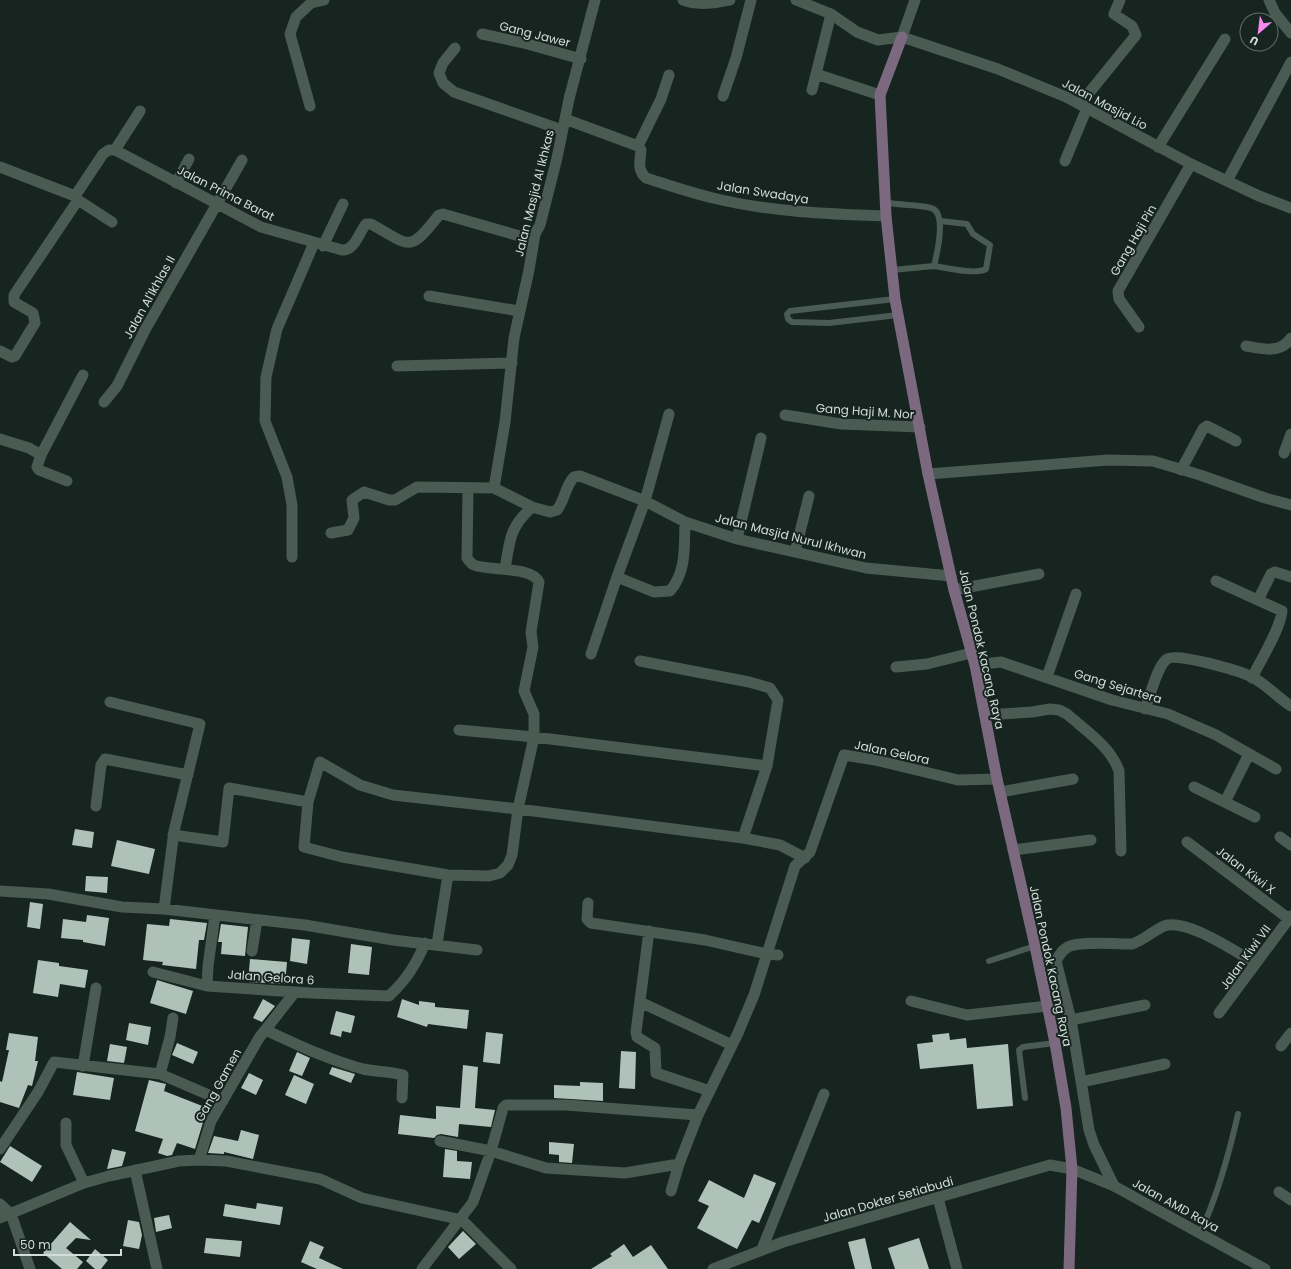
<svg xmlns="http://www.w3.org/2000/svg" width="1291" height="1269" font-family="Poppins,sans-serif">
<rect width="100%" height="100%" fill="#16251f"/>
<path fill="#afc2ba" d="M75 829 94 832 92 848 72 845Z
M117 840 155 849 149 874 111 866Z
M86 876 108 877 107 893 85 891Z
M30 902 43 904 40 929 27 927Z
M87 915 109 918 105 946 83 942V940L61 938 63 919 86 922Z
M170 919 207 923 204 940H199L196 969 162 965 163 962 143 960 147 924 169 926Z
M221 924 248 927 245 956 221 954 222 942H218Z
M292 938 310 940 307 964 290 961Z
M351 944 372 947 369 975 348 973Z
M250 959 287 962 285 984 248 982Z
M38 960 59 963V966L88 970 85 988 60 984 58 997 33 993Z
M157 980 193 991 186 1014 150 1003Z
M263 999 275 1006 262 1022 253 1018Z
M402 999 419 1005V1001L435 1003V1007L469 1010 467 1029 428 1024 427 1027 397 1017Z
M336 1011 355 1016 351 1033 342 1031 341 1037 330 1034Z
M129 1023 151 1027 148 1045 126 1040Z
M486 1032 503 1034 500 1064 483 1062Z
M9 1033 38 1037 35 1061H38L32 1086 28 1085 19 1108 0 1102V1081L2 1082 9 1050H6Z
M949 1033 950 1040 966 1038 967 1048 1008 1044 1013 1106 977 1109 973 1064 920 1069 917 1044 933 1042 932 1035Z
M177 1043 198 1052 193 1064 172 1055Z
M110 1044 127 1047 124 1063 107 1061Z
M621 1051 636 1052 635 1089 619 1088Z
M297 1052 310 1058 302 1076 289 1071Z
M463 1065 478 1067 475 1108 495 1110 491 1127 459 1124 458 1137 441 1134 437 1135 434 1138 398 1134 400 1115 436 1119V1106L460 1108Z
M332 1067 355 1074 351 1083 329 1074Z
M77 1072 114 1078 110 1100 73 1095Z
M249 1073 263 1080 256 1095 241 1088Z
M294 1075 314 1084 306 1104 285 1095Z
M149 1080 166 1084 164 1091 210 1109 204 1119 195 1149 177 1143 172 1155 167 1156 158 1153 163 1139 135 1131Z
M580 1082 603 1083V1101L554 1098V1085L580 1086Z
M241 1130 259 1135 253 1159 224 1152V1154L208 1153 214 1136 238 1141Z
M549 1142 574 1144 572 1163 559 1162V1155L549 1154Z
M10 1146 42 1166 32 1182 0 1162Z
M112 1149 126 1152 122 1166 107 1169Z
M445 1149 457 1151V1161L472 1162 470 1179 443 1177Z
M754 1174 776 1183 759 1223 752 1220 737 1249 697 1228 709 1206 698 1201 709 1180 744 1198Z
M257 1203 283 1207 280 1225 223 1216 225 1204 256 1209Z
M169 1215 172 1228 156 1232 154 1218Z
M128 1220 139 1222 142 1235 139 1249 123 1246Z
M70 1222 91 1240 76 1238 66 1248 83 1262 77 1269H62L43 1253Z
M463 1231 476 1244 459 1259 448 1247Z
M206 1238 242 1241 240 1257 204 1253Z
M865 1238 872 1269H855L848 1242Z
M919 1238 929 1269H895L888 1248Z
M310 1241 324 1247 319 1258 343 1269H317L301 1262Z
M624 1244 633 1257 651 1245 668 1269H591L612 1256 610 1254Z
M95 1249 108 1260 101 1269H95L86 1261Z"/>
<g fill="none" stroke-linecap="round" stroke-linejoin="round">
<path stroke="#4a5b54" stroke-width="6" d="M885 202C900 206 916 204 931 208 947 212 937 254 934 266L892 270
M934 266C947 268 975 275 986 269L990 245 973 234 967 224 940 221
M895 299 790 311 787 314 788 319 792 322 829 323 898 315
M989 961 1035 946
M1025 1098 1019 1050 1023 1047 1055 1043
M1200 1233C1218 1195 1229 1154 1238 1114"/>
<path stroke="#4a5b54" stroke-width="11" d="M1269 0 1275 13 1291 33
M482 34 524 43 581 59
M455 48 443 63 439 73 443 83 454 92 562 130
M816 74 880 95
M812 90 831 14
M723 96 736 58 751 0
M1080 104 1136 35 1132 26 1114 14 1120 0
M310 106 290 34 296 17 311 3 324 0
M565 119 638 146 641 150C640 162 637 170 646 178 668 185 691 193 713 198 770 212 828 214 886 216
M638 146 661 99 669 75
M1158 147 1225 39
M115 150 140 111
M1065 161 1087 108
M0 167 75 196 103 154 109 150H115L261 227 342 250C355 251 359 232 366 224H371C411 246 408 254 439 215L443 214 523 237 535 234
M1227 181 1291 62
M176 183 189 159
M75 196 78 200 112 222
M323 246 343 204
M429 296 519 311
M1139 327 1119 299 1118 291 1191 164
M1246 346C1261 349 1281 354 1291 338
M0 351 12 357 15 356 35 323 33 313 14 302V295L78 200
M397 366 512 363
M104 402 117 386 145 330 242 160
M785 415 841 424 920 427
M0 439 29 448 41 455 37 467 39 470 67 481
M1284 453 1291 434
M41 455 83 375
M1181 470 1203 429 1207 426 1236 441
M928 474 1108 460 1153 461 1200 475 1265 498 1291 505
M468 488 467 558C469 560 471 564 474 565 488 571 532 566 539 582L531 632 533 647 524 691 534 714V737L518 809 512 855 508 865 500 873 489 876 448 875 342 857 304 847 308 802 320 762 360 785 393 795 518 809 743 838 780 845 805 858
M494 488 505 422 514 338 529 270 535 234 540 225 557 158 569 99 595 0
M331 533 348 530 354 518 352 500 364 492 389 500H395L417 487 494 488 532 507 550 512 557 510C565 500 565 486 574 477L580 476 645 501 685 522 737 539 866 568 951 576
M737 539 761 438
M795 552 809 496
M292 557V505L287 477 265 421 266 377 277 329 314 243
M505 569C510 540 509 528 532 507
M617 577 654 592 670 591C687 571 684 546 685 522
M1216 581 1282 611C1281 628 1260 661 1252 678
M954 590 1039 574
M1258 600 1271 574 1275 572 1291 577
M591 654 617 577 645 501 669 414
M640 661 749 682 770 688 778 700 767 766 743 838
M975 665 1001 662 1112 700 1168 714 1216 735 1276 769
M896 667 927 664 971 653
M1047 677 1076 594
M110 702 200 724 174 831 164 909
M1145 709C1150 697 1157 666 1167 659 1176 652 1240 671 1252 677 1266 684 1278 698 1291 706
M985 715 1032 712 1050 709 1059 710 1067 714C1085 730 1111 747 1119 771L1121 851
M459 730 534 737 767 766
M1194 787 1255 817
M1000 792 1073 779
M1225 802 1249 754
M96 806 101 765 105 759 188 775
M173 835 223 842 229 788 308 802
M1280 837 1291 845
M1187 842 1289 919
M1013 850 1091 840
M0 891 48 894 122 907 164 909 305 925 393 940 477 950
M588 903 587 919 591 923 705 940 767 954 754 995 738 1033 698 1115 679 1164 671 1191
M649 931 636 1032 637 1037 655 1048 656 1073 710 1091
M437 944 448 875
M252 951 257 920
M778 955 767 954 795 866 810 852 844 755 875 760 958 780 997 779
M153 972 207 986 310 993 389 996C406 980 416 965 425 943
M207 986 208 966 215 915
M911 1001 967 1015 1048 1006
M640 1002 732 1045
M1219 1013 1291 916
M1071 1020 1145 1005
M269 1027 268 1031 270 1032C300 1046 332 1061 363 1069 377 1072 390 1071 403 1075L402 1098
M1281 1046 1291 1033
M83 1066 96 988
M160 1074 223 1101
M1081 1082 1165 1064
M66 1123V1145L84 1183
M440 1141 491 1151 546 1168 625 1173 679 1164
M0 1149 38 1092 54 1062 160 1074 170 1037 173 1018
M199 1160 211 1121 259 1038 295 992
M135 1170 157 1269
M1114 1186 1094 1145 1089 1130 1071 1020 1056 961C1059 955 1062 950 1068 947 1080 941 1117 944 1132 944 1144 940 1153 931 1164 926 1187 918 1235 952 1256 963
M1279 1192 1291 1200
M938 1198 957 1269
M0 1204 11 1214 30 1269
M0 1218 84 1183 109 1176 179 1161 199 1160 226 1161 320 1179 362 1198 462 1220
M462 1220 511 1269
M762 1249 824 1094
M422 1269 473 1202 491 1151 503 1108 506 1105H566L698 1115"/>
<path stroke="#4a5b54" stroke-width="11" d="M683 0C698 6 714 3 730 0
M796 0 831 14 857 32 878 40 902 37 998 69 1066 97 1191 164 1259 196 1291 208
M902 37 915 0
M713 1269 783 1242 1050 1165 1072 1169 1114 1186 1265 1269"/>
<path stroke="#7c6980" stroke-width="11" d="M902 37 880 95 886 216 895 299 928 474 954 590 975 665 997 779 1035 946 1055 1043 1066 1108 1072 1169 1069 1269"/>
</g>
<g text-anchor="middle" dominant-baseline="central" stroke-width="4" stroke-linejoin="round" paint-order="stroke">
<g font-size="12" fill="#d3ddd9" stroke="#16251f">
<text transform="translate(535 34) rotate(14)">Gang Jawer</text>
<text transform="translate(1105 104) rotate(28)">Jalan Masjid Lio</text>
<text transform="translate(763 192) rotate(9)">Jalan Swadaya</text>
<text transform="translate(226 193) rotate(27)">Jalan Prima Barat</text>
<text transform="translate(534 193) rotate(-76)">Jalan Masjid Al Ikhkas</text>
<text transform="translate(1133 240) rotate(-60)">Gang Haji Pin</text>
<text transform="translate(149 297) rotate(-61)">Jalan Al'Ikhlas II</text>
<text transform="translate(865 411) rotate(4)">Gang Haji M. Nor</text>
<text transform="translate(791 536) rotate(14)">Jalan Masjid Nurul Ikhwan</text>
<text transform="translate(982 649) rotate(77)">Jalan Pondok Kacang Raya</text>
<text transform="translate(1118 686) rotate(17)">Gang Sejartera</text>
<text transform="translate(892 752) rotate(12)">Jalan Gelora</text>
<text transform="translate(1246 870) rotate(37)">Jalan Kiwi X</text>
<text transform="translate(1245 957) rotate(-54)">Jalan Kiwi VII</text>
<text transform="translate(1051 966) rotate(78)">Jalan Pondok Kacang Raya</text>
<text transform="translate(271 977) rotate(4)">Jalan Gelora 6</text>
<text transform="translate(218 1085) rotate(-61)">Gang Gamen</text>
<text transform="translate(888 1199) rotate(-16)">Jalan Dokter Setiabudi</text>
<text transform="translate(1176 1205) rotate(29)">Jalan AMD Raya</text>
</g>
</g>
<g transform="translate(1259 32) rotate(208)"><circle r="19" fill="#16251f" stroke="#626f69"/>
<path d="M0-3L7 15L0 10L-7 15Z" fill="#f689ed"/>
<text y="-6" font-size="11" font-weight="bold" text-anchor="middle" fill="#d3ddd9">U</text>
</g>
<path d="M14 1249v6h107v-6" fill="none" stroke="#d3ddd9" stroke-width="2"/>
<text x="20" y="1249" font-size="12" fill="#d3ddd9" stroke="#16251f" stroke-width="3" paint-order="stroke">50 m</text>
</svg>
